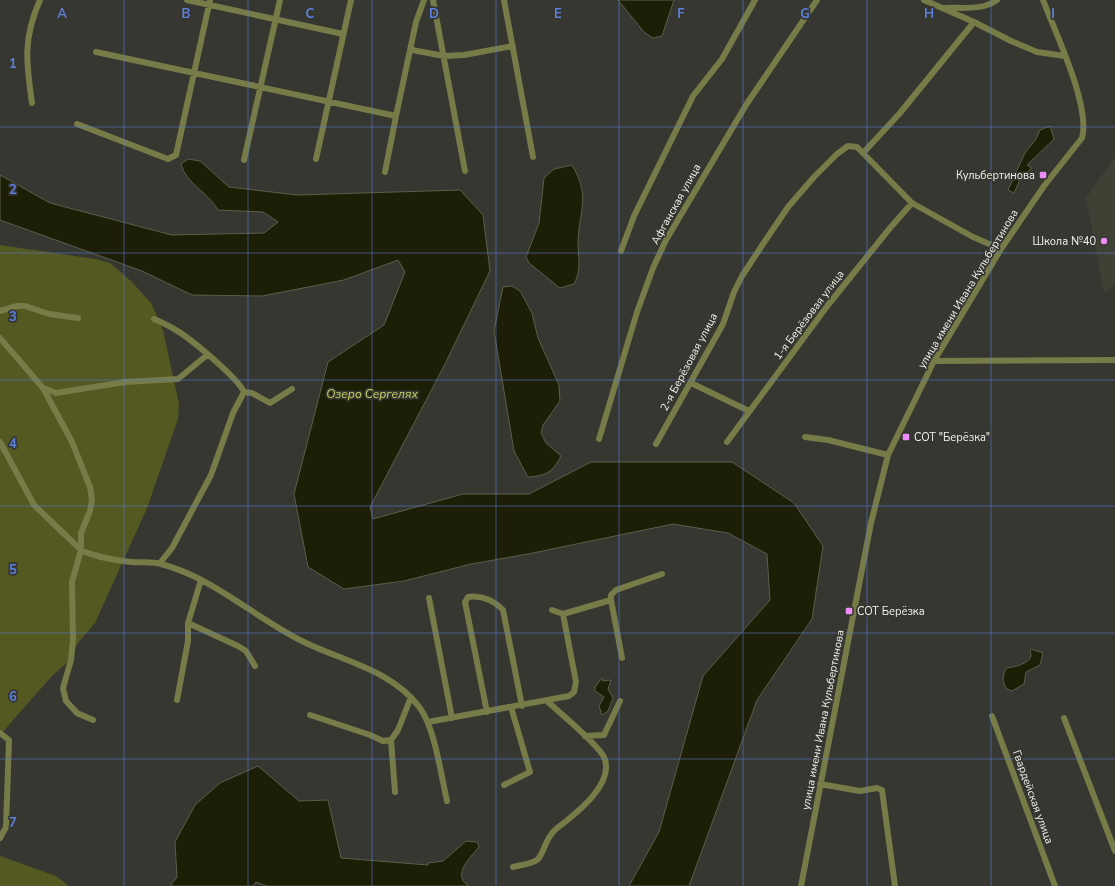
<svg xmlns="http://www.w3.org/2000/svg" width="1115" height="886" font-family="'Nunito Sans',sans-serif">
<rect width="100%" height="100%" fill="#363731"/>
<path fill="#404135" d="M1115 157V285L1104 293 1086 198Z"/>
<path fill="#545821" d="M0 245 95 259 110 263 132 282 151 303 163 330 179 404 178 419 147 508 95 623 77 644 71 659 52 676 0 735Z
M0 856 56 876 69 886H0Z"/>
<path fill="#1c1e05" stroke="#5c5e4b" d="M618 0H674L662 36 653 38 644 32Z
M1050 126 1054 139 1027 165 1032 168 1021 177 1014 193 1008 190 1025 153 1036 139 1040 130Z
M188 159 200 161 229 187 297 195 460 190 483 215 490 271 444 366 370 507 373 519 463 494H529L591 462H732L794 503 823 546 812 619 757 700 689 886H629L659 832 703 676 770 600 767 554 728 533 673 524 528 554 471 564 404 581 344 589 308 567 294 494 328 362 384 325 405 272 398 260 344 280 262 296 192 295 142 271 0 220V175L50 203 172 235 264 233 278 222 263 212 218 210C207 191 186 184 181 164Z
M572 165C591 197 579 210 578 242 578 258 582 269 574 284L560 288 529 263 526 257 539 223 544 178 554 169Z
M512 286 520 291 532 313 538 338 559 385 560 401 543 425 541 433 546 443 561 456C553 472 546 476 528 477L514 451 494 331 503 287Z
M1031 649 1043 653 1040 665 1026 672 1024 684 1012 691 1007 689C1002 683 1002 674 1007 668 1014 667 1029 664 1031 656 1031 654 1030 651 1031 649Z
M602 678 603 681 611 680 608 689 613 698 608 711 602 715 599 706 604 697 595 691V687Z
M258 766 299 801 328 800 341 858 428 865V863L443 861 466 841 477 842 479 847C470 858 451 875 469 886H267L256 882 253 886H170L177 877 175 842 195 805 220 783Z"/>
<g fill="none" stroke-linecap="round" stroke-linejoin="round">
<path stroke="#767b47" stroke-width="6" d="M187 0 343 34
M433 0 465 171
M504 0 533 157
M924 0 974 22
M944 8C960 7 983 11 997 0
M412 50 444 56 464 55 513 46
M96 52 396 116 385 172
M32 103C26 62 23 38 40 0
M396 116 416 22 424 0
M77 124 168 159 176 155 210 0
M864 152 900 113 974 22 1011 41 1037 52 1065 56
M316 159 351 0
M244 160 280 0
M621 251 634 216 693 96 722 59 755 0
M0 311 17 306H25L49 314 78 318
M154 319C161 322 168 325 174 329 189 337 238 378 244 392L233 413 211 475 172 548 160 563
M0 338 43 388 56 393 125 382 178 379 207 355
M934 361 1115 360
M691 383 749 411
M43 388 72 442 90 487 92 500 90 511 81 533V550L72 582 73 639 71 660 63 688 66 701 77 713 93 720
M244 392 252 393 270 403 292 389
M805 437 828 440 888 455
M599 439 637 312 653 268 666 240 746 105 817 0
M0 442 34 505 81 550C95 557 114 560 131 562 140 563 151 561 161 564 215 578 257 620 306 643 346 662 393 671 420 708 435 729 441 775 447 801
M727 442 828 305 890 228 912 203
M656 444 723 324 734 292 742 276 763 244 788 207 814 177 837 154 848 146 857 147 912 203 973 237 1001 249
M429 598 452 718
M611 600V595L616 590 662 574
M563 614 611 600 622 658
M188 623 238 646 246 651 255 666
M177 700 188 641V623L201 580
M487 712 465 602 468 597C482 595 493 600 503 610L522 706
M310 715 370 735 383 741 391 740
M992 716 1055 886
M1064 718 1115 851
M428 722 569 696 574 692 576 682 563 614 552 610
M0 733 9 740 6 827 0 838
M585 736 604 735 620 701
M820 784 860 791 877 788 882 790 895 886
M504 785 530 772 511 707
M395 792 391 740 398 730 411 697
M513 867C520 865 531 864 537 860 545 853 544 839 556 829 574 815 616 784 604 757 597 743 560 713 547 701
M801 886 871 523 888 455 934 361 1001 249 1044 186 1082 138C1091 106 1055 32 1043 0"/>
</g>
<path fill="none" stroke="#5d7fdf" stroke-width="1" stroke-opacity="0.55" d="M124 0V886M248 0V886M372 0V886M496 0V886M619 0V886M743 0V886M867 0V886M991 0V886M0 127H1115M0 253H1115M0 380H1115M0 506H1115M0 633H1115M0 759H1115"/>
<g fill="#ee8cf8" stroke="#363731" stroke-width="1.5">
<rect x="1039" y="171" width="8" height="8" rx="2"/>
<circle cx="1104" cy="241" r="4"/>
<rect x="902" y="433" width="8" height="8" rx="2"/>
<rect x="845" y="607" width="8" height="8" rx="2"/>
</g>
<g text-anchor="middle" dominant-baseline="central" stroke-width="3.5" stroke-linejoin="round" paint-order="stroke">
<g font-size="11" fill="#f1f2ee" stroke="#363731" text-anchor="end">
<text x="1035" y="175">Кульбертинова</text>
<text x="1096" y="241">Школа №40</text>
<text x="914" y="437" text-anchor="start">СОТ "Берёзка"</text>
<text x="857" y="611" text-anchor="start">СОТ Берёзка</text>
</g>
<g font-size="11" fill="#f1f2ee" stroke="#363731">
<text transform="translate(676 204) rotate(-61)">Афганская улица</text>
<text transform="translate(968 289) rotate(-59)">улица имени Ивана Кульбертинова</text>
<text transform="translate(809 315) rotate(-53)">1-я Берёзовая улица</text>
<text transform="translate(689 362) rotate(-62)">2-я Берёзовая улица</text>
<text transform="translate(823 720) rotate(-79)">улица имени Ивана Кульбертинова</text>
<text transform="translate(1033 797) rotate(70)">Гвардейская улица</text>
</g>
<g font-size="12" font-style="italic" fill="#c7d164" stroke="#363731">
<text x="372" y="394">Озеро Сергелях</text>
</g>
</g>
<g font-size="13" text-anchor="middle" font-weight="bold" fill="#5d7fdf" stroke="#363731" stroke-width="3.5" stroke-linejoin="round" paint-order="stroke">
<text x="62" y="18">A</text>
<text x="186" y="18">B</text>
<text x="310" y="18">C</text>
<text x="434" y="18">D</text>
<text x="558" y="18">E</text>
<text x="681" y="18">F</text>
<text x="805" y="18">G</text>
<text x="929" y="18">H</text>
<text x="1053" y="18">I</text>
<text x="13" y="68">1</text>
<text x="13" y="194">2</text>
<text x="13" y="321">3</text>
<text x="13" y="448">4</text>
<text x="13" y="574">5</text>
<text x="13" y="701">6</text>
<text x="13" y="827">7</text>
</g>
</svg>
